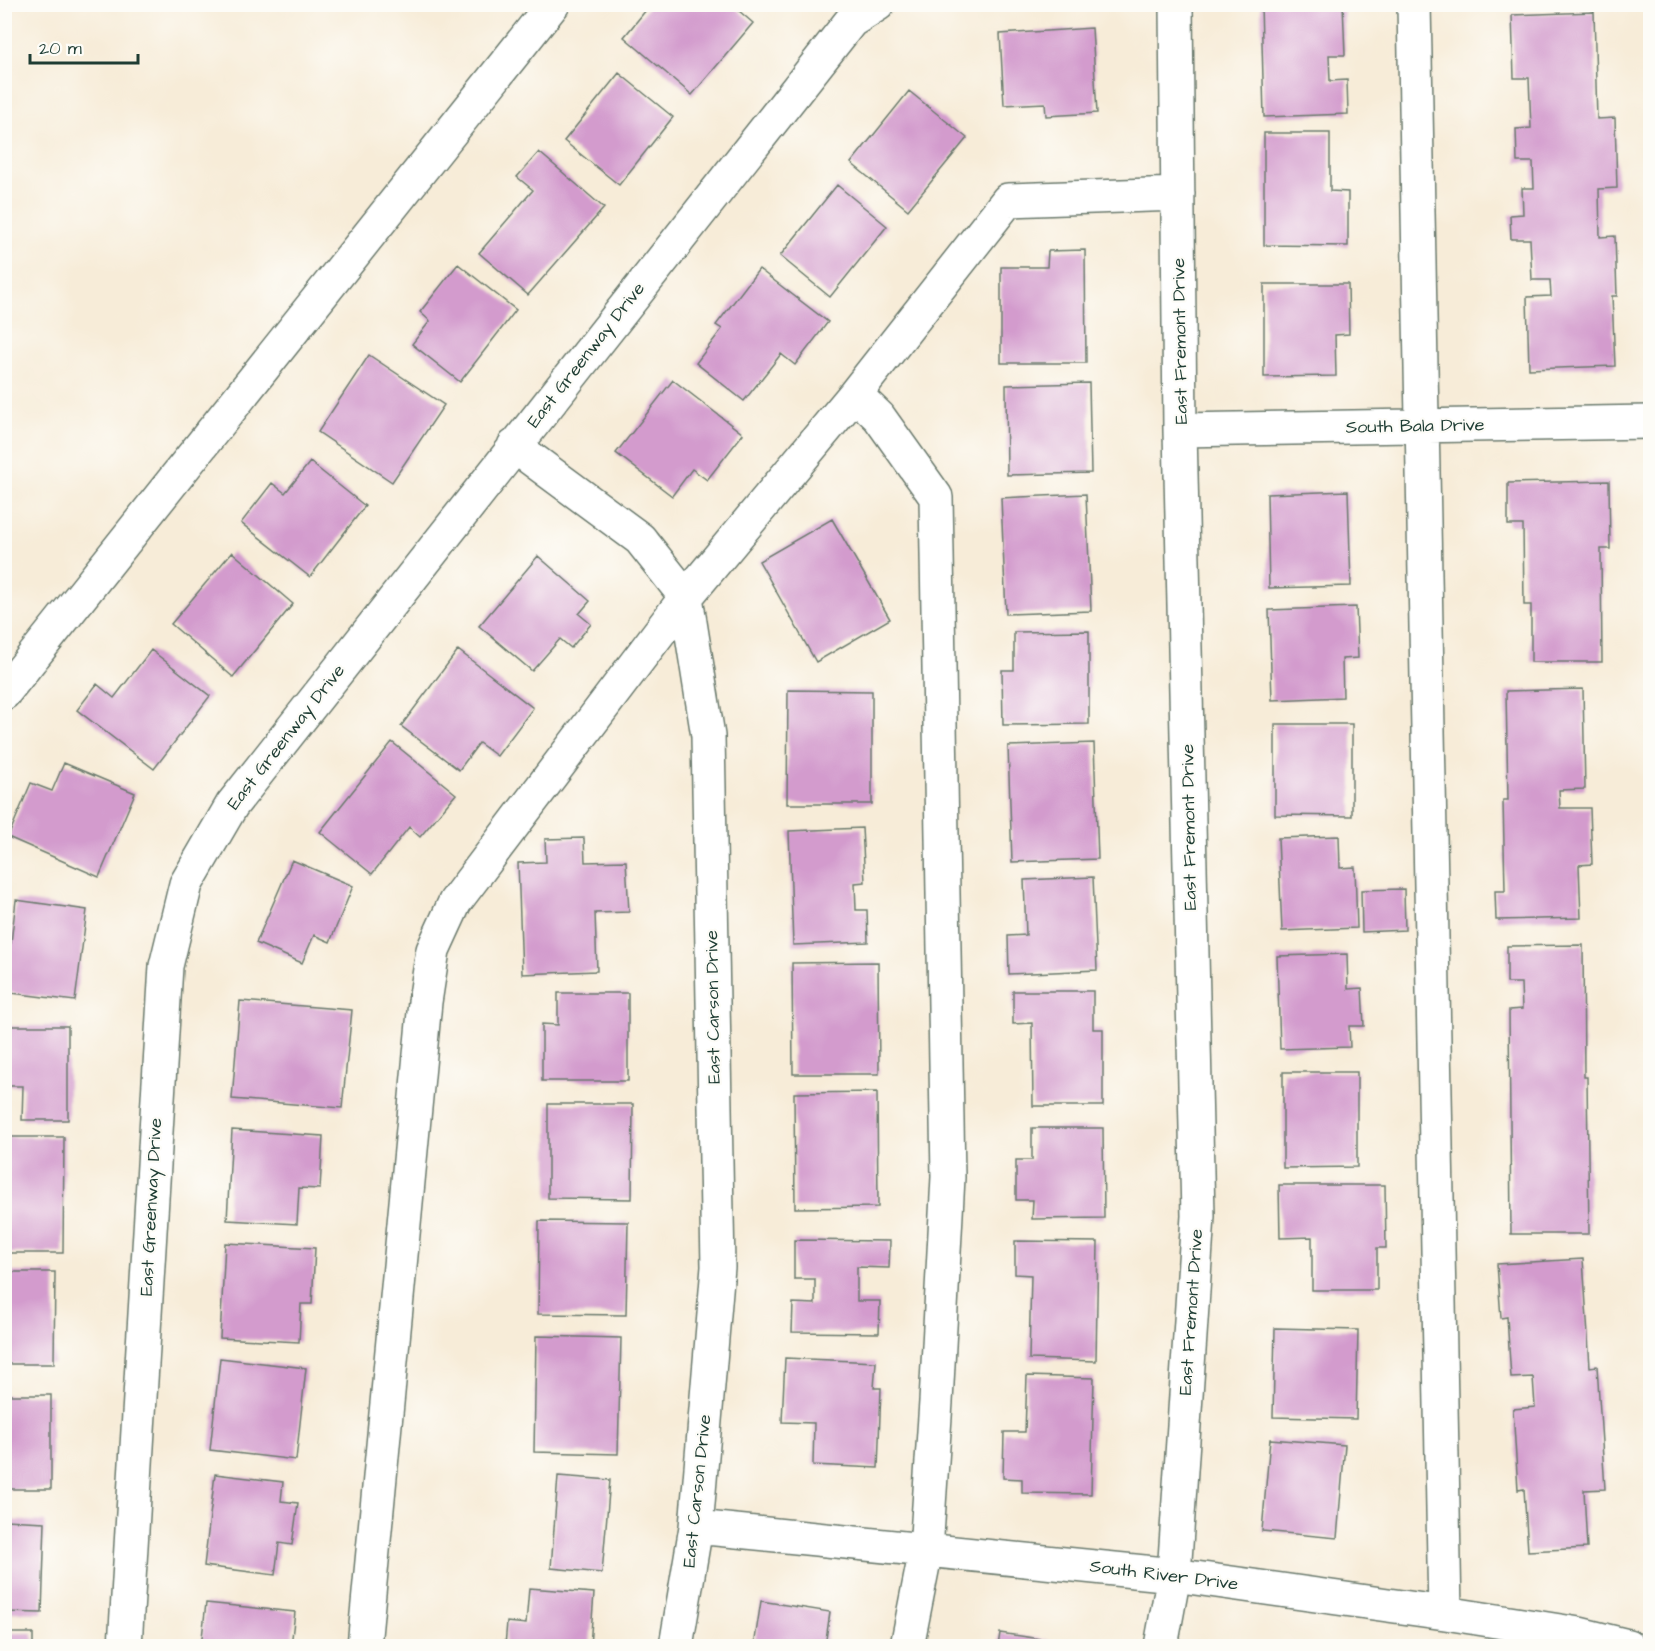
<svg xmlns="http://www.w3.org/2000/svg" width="1655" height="1651" font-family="'Architects Daughter',sans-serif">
<rect width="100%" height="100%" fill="#fdfcf7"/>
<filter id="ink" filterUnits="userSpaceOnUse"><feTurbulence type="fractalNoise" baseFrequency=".0167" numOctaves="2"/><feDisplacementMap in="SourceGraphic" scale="12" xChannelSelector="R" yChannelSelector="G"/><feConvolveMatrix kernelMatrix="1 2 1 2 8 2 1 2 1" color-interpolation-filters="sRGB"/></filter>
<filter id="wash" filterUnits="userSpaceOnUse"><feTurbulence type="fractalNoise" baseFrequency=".008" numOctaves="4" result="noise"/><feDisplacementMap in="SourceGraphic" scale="24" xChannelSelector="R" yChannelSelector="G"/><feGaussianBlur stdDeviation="1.35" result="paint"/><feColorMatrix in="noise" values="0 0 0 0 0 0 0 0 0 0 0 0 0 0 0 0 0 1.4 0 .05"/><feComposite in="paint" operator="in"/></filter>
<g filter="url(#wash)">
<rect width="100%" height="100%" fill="#f7ecd8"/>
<g id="blocks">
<path fill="#d39bcd" d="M651 4H731L753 23 692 95 624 37Z
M1261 4H1343L1345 55H1329L1330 81 1347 80 1348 114 1264 117Z
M1594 12 1597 119 1615 118 1617 188 1599 189 1600 237 1615 236 1617 296H1612L1615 366 1529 369 1527 297 1551 296 1550 280H1532L1530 239H1511L1510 215 1523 214 1522 188H1534L1533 162H1517L1516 129 1531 128 1529 78H1514L1512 15Z
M1092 28 1097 113 1046 116 1045 103 1004 105 1000 34Z
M619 73 673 117 619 185 564 141Z
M909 91 967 138 908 210 851 163Z
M1264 133H1330V191L1348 192V246L1264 245Z
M539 152 604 208 528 295 479 253 533 190 517 177Z
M837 185 887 226 830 297 780 256Z
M1085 250 1086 363H1001V267H1047L1048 251Z
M458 264 516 310 460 382 412 344 430 321 420 312Z
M759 269 828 322 795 365 781 354 744 401 696 363 722 329 716 325Z
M1264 284H1348L1349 334 1335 335 1336 376 1264 377Z
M369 355 444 405 392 482 318 432Z
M673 380 743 434 707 480 692 469 672 496 616 453Z
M1089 383 1091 473 1007 475 1006 385Z
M310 462 365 506 310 577 241 523 272 483 285 493Z
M1609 481 1610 549H1601L1602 662H1531V605H1524L1523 525H1508V483Z
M1348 491 1351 586 1269 588 1267 494Z
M1086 494 1091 611 1006 614 1001 498Z
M832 519 890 619 816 662 759 561Z
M232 552 293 604 233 677 171 624Z
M538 556 590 601 579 614 591 624 571 648 560 639 532 671 479 626Z
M1356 607 1358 658 1342 659 1343 697 1272 700 1269 610Z
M1089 631V724L1003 725 1002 670H1014V632Z
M151 650 210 696 154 769 77 710 97 684 114 698Z
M458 650 533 708 497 756 479 743 459 770 401 726Z
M1583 689 1585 789 1559 790 1560 808H1590L1592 864 1579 865 1581 918 1496 920 1495 891H1505L1503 800H1508L1506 691Z
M788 690 872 691V804H787Z
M1275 724H1352V816L1275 815Z
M392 742 456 794 420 837 409 827 372 874 320 832Z
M1094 743 1098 859 1012 862 1008 746Z
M64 763 135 793 99 877 8 837 31 783 52 791Z
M862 828 865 882 855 883 856 910H867L868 942 793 945 789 831Z
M1339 836 1340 868 1355 867 1357 928 1282 931 1278 838Z
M584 838 585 862 626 861 629 912 595 913 597 971 522 974 518 863 546 862 545 839Z
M292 860 353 886 330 942 314 935 302 963 256 943Z
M1093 877 1097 970 1009 974 1008 936 1026 935 1024 880Z
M1404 889 1405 930 1362 932 1361 890Z
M16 900 87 910 75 1001 4 992V942L11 943Z
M1583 945 1584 1077H1587L1589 1234H1511L1509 1010 1522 1009 1521 983H1507V946Z
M1347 954 1348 989 1362 988 1364 1026H1349L1350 1047 1280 1049 1277 956Z
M878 962 879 1074H793L792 963Z
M1013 991H1093V1029H1103V1106H1033L1032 1023 1013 1024Z
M558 993H628V1081H542V1024L558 1025Z
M240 1001 352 1010 342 1108 232 1099Z
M4 1026H68V1120H22L23 1086H4Z
M1283 1072H1357V1167L1283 1168Z
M877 1092 878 1207 795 1208 794 1093Z
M548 1104H633L632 1199 548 1198Z
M1032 1128H1103L1104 1218 1032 1219 1033 1200H1016V1160H1032Z
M232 1130 323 1136 320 1189 299 1188 297 1224 227 1220Z
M4 1137H64L63 1253H4Z
M1279 1185H1385L1386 1248H1377V1290H1312V1237L1280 1238Z
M539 1221 628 1222 626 1315 538 1314Z
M794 1240 890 1241 889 1268 857 1267V1301H880L879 1333 792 1332 793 1303 815 1304V1279H794Z
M1015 1241 1098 1242 1096 1361 1029 1359 1031 1275 1015 1274Z
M225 1243 315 1248 312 1304H301L299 1342 220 1338Z
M1583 1259 1590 1367 1597 1366 1605 1489 1584 1490 1587 1548 1528 1551 1524 1489 1518 1490 1513 1409 1535 1407 1533 1377 1511 1378 1507 1317 1501 1318 1497 1264Z
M4 1272H55L54 1364H4Z
M1275 1328 1358 1330 1356 1419 1273 1417Z
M536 1336 621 1338 618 1454 534 1452Z
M220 1358 306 1368 296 1460 210 1450Z
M785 1358 876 1362 874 1388H881L878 1468 813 1465 814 1423 782 1422Z
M1027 1376 1094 1378 1091 1494 1022 1493V1479L1003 1478 1004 1432H1025Z
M4 1395H51V1489H4Z
M1270 1439 1345 1445 1337 1538 1262 1531Z
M215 1474 283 1482 281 1501 298 1503 292 1545 279 1543 275 1575 204 1566Z
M558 1476 610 1480 602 1573 551 1568Z
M4 1520 45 1522 42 1613 4 1612Z
M529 1588 594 1593 590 1646H505L507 1622 526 1624Z
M761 1601 830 1612 825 1646H754Z
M206 1603 295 1612 291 1646H201Z
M4 1633H33V1646H4Z
M1000 1633 1067 1643 1066 1646H998Z"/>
</g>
</g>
<g filter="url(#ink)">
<use href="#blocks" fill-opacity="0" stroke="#6b7a6d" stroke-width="1.5"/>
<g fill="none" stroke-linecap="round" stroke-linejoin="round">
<g stroke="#6b7a6d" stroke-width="36">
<path id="minor" d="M1414 4 1445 1613
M855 394 879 417 936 497 948 1177 936 1402 926 1550 907 1646
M1180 430 1650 422
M514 446 640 539 686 597 708 736 718 1267 696 1527 676 1646
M4 693 553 4
M696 1527 1174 1575 1445 1613 1579 1634 1628 1646
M125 1646 166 966 186 884 232 805 851 21 878 4
M364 1646 425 1002 433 950 455 902 686 597 855 394 1008 200 1178 194
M1161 1646 1174 1575 1198 1216 1180 430 1176 4"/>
</g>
<use href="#minor" stroke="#fff" stroke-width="33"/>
</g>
</g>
<g text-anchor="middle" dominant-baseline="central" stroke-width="4.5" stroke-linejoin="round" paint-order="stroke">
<g font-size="18" fill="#1f3d34" stroke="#fdfcf7">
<text transform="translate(1180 341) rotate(-91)">East Fremont Drive</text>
<text transform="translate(586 355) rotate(-52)">East Greenway Drive</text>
<text transform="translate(1415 426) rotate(-1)">South Bala Drive</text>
<text transform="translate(286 737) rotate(-52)">East Greenway Drive</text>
<text transform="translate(1189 827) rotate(-91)">East Fremont Drive</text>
<text transform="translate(713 1007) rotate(-91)">East Carson Drive</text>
<text transform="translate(151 1207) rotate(-87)">East Greenway Drive</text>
<text transform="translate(1191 1312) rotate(-86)">East Fremont Drive</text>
<text transform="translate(697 1491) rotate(-84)">East Carson Drive</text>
<text transform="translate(1164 1575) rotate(7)">South River Drive</text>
</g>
</g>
<rect width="1655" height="1651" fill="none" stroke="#fdfcf7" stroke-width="24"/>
<path d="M30 54v9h108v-9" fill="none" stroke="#1f3d34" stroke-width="3"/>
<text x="39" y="54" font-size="18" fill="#1f3d34" stroke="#fdfcf7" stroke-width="4.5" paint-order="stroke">20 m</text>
</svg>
